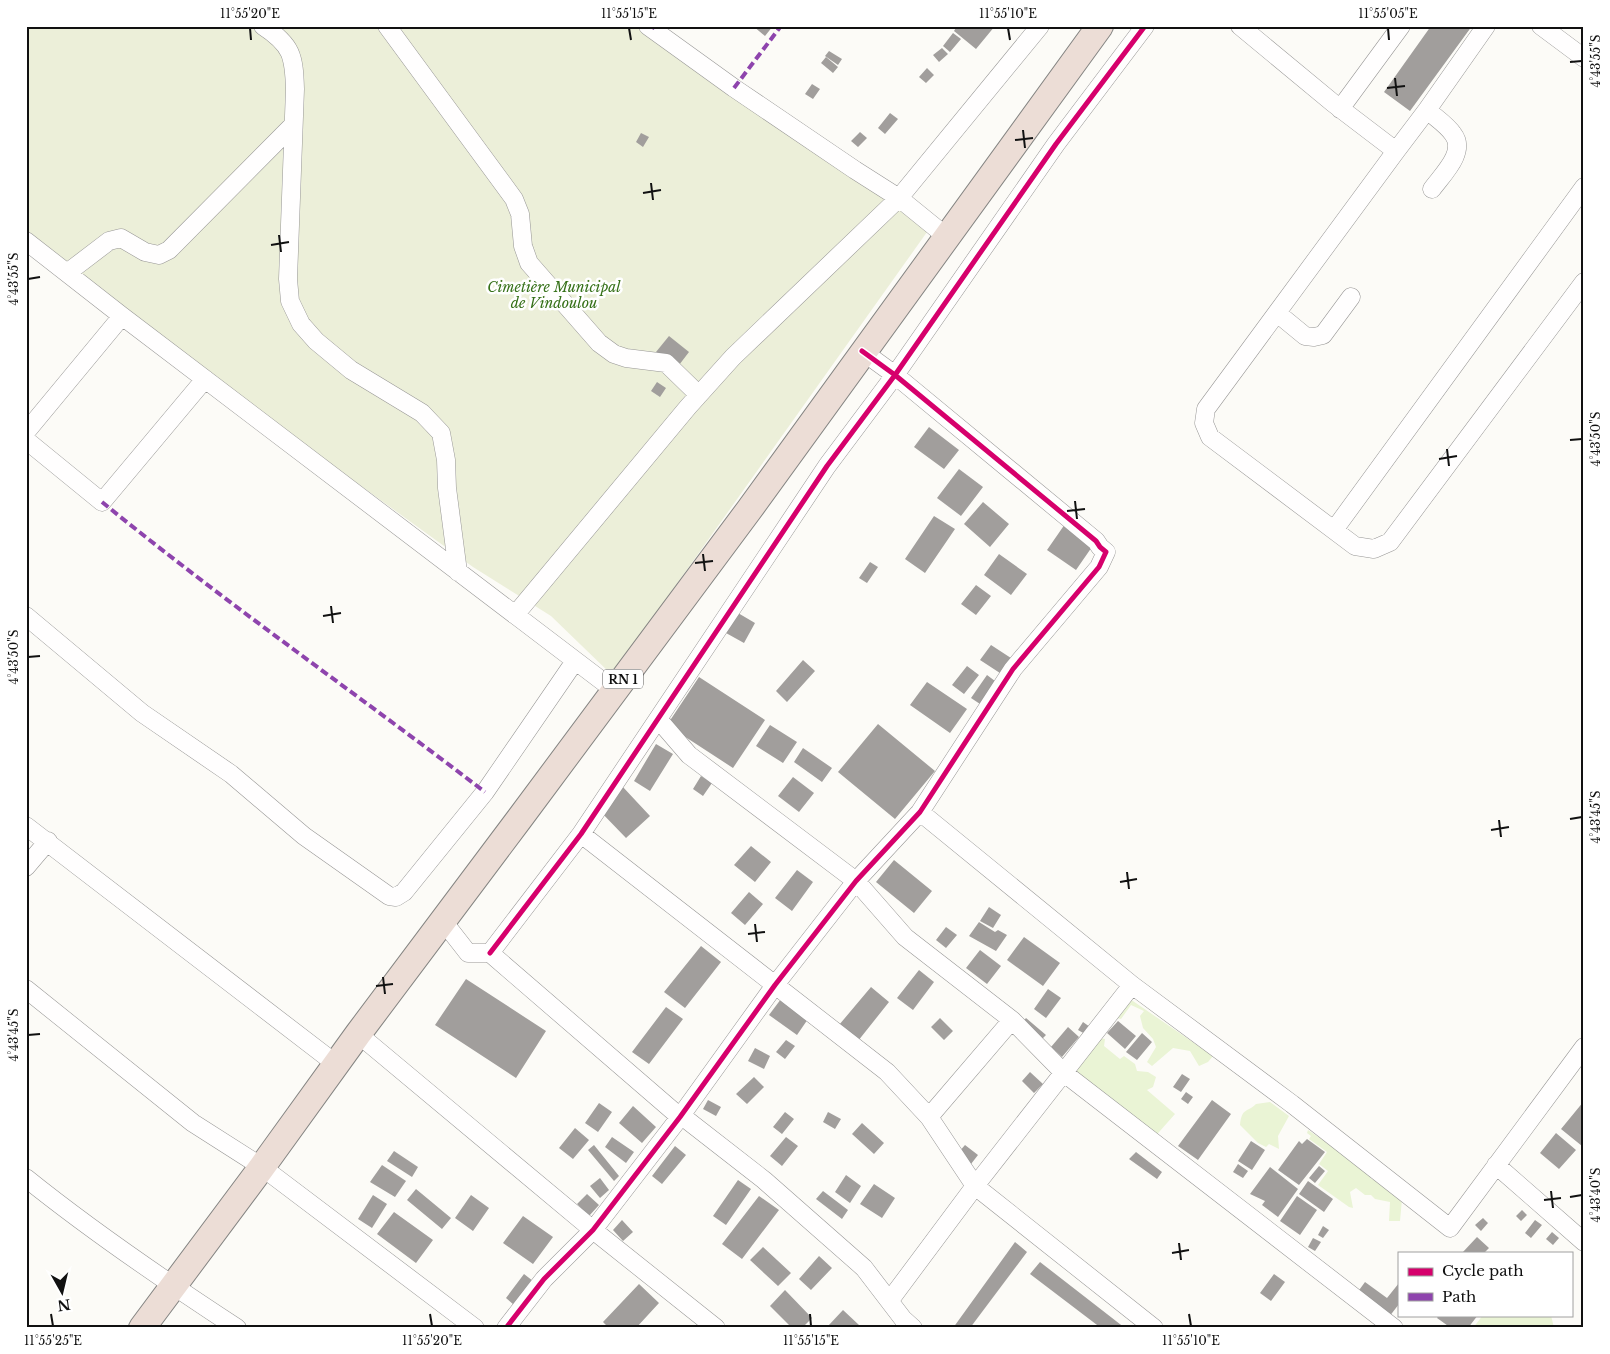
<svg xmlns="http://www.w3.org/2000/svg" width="1610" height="1354" font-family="'Libre Baskerville',serif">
<rect width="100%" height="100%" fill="#fcfbf7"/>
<path fill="#eaf4d5" d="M1130 999 1213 1056 1208 1062 1199 1066 1190 1051 1173 1048 1152 1066 1147 1062 1156 1047 1153 1039 1143 1028 1140 1016 1144 1011 1131 1005 1121 1019 1117 1018Z
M1095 1037 1105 1039 1104 1046 1120 1059 1124 1056 1135 1064 1137 1071 1148 1072 1156 1077 1153 1087 1147 1090 1175 1114 1152 1140 1070 1071Z
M1270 1102 1289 1116 1278 1136 1279 1149 1269 1144 1266 1147 1258 1143 1240 1125C1242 1107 1247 1113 1256 1104Z
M1308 1130 1361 1166H1366L1371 1179 1381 1182 1402 1199 1400 1221H1389L1390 1202 1375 1199 1371 1195H1365L1356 1188 1350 1192 1353 1208 1349 1207 1318 1185 1328 1171 1319 1164 1327 1152 1309 1139 1311 1136 1307 1133Z
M1483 1315H1551L1554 1328H1473Z"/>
<path fill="#ecefd9" d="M26 26H652L932 225 612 675 551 616 473 567 67 273 26 241Z"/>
<path fill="#a19e9c" d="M753 26H773L765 36Z
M957 26H995L976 49 954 31Z
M1431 26H1472L1410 111 1384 92Z
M953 33 961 39 950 52 943 46Z
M942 48 948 54 939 62 933 55Z
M829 51 842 59 838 65 825 56Z
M826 57 838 67 833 73 821 63Z
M927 68 934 75 926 83 919 77Z
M812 84 820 89 813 99 805 94Z
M890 113 898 119 885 134 878 128Z
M860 132 867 138 858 147 851 141Z
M641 133 649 137 643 147 636 142Z
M669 336 689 352 676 369 656 352Z
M657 382 666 388 660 397 651 391Z
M929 427 959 450 944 469 914 447Z
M959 469 983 487 961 516 937 498Z
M983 502 1009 524 990 547 964 524Z
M934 516 955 529 925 573 905 559Z
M1065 524 1094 544 1076 570 1047 550Z
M999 554 1027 574 1011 595 984 575Z
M870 562 878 567 867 583 859 578Z
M976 585 991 596 976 615 961 604Z
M738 613 755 623 744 643 726 633Z
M991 645 1014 660 1003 675 980 660Z
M803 660 815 671 787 702 776 691Z
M967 666 979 675 964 694 952 685Z
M987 675 999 684 983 706 971 698Z
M699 677 765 720 733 768 667 725Z
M927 682 967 709 950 733 910 705Z
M878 724 935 771 895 819 838 772Z
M770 725 797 742 783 763 756 746Z
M656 744 673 754 650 791 634 781Z
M803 748 832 768 822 782 794 762Z
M701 776 712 783 703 796 693 789Z
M793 777 814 793 799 812 778 796Z
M622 786 650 816 626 838 598 809Z
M751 846 771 862 755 882 734 865Z
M894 860 932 891 914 913 876 882Z
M797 870 813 882 792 911 775 898Z
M749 892 763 904 745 925 731 913Z
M989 907 1001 915 993 928 980 921Z
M979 922 995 932 998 930 1007 935 996 951 969 936Z
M946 927 957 935 946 948 936 940Z
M1024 937 1060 963 1043 986 1007 960Z
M701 946 721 962 685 1008 664 992Z
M980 950 1001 966 987 984 966 968Z
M919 970 934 982 913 1010 897 998Z
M466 979 546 1031 516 1078 435 1025Z
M871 987 889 1002 858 1041 839 1025Z
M1048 989 1061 998 1046 1018 1034 1009Z
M781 999 808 1019 797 1035 769 1015Z
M666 1007 683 1019 649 1064 632 1052Z
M940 1018 953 1031 944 1040 931 1027Z
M1026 1018 1046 1035 1040 1041 1021 1024Z
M1118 1021 1136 1036 1125 1049 1107 1033Z
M1083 1022 1090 1027 1085 1034 1078 1030Z
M1068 1027 1079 1037 1062 1057 1051 1047Z
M1142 1033 1152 1042 1137 1060 1126 1052Z
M786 1040 795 1046 785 1059 776 1052Z
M755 1048 770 1056 764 1069 748 1061Z
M1030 1072 1043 1084 1034 1093 1022 1081Z
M1182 1074 1190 1079 1181 1092 1173 1087Z
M754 1077 764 1087 747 1104 736 1094Z
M1186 1092 1193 1097 1188 1104 1181 1099Z
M708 1100 721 1107 716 1116 703 1109Z
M1212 1100 1231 1114 1198 1160 1178 1146Z
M1584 1101V1144L1582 1146 1561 1129Z
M599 1103 612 1112 598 1132 585 1123Z
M633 1106 656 1127 642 1143 619 1123Z
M785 1112 794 1119 782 1134 773 1127Z
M828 1112 841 1119 835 1129 823 1122Z
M862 1123 884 1143 874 1154 852 1134Z
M575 1128 589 1140 573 1159 559 1148Z
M1556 1133 1576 1150 1559 1169 1540 1153Z
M612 1137 634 1152 626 1163 605 1147Z
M786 1137 798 1146 782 1166 770 1156Z
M1307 1139 1325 1152 1299 1185 1278 1170 1299 1141 1302 1144Z
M1251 1141 1265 1150 1252 1170 1238 1161Z
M594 1145 619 1176 614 1181 588 1150Z
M965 1145 978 1155 971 1164 958 1153Z
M675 1146 686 1155 662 1184 652 1176Z
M394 1151 418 1167 412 1177 387 1161Z
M1136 1152 1162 1172 1157 1179 1129 1159Z
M1238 1164 1248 1171 1243 1178 1233 1172Z
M382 1165 406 1181 395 1197 370 1182Z
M1319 1166 1325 1171 1315 1183 1309 1178Z
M1270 1167 1298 1189 1278 1217 1262 1205 1265 1201 1250 1194Z
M846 1175 861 1186 850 1203 835 1192Z
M600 1178 609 1190 600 1198 590 1186Z
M738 1180 751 1189 726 1225 713 1216Z
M1308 1181 1333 1199 1324 1212 1299 1194Z
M874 1184 895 1198 882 1218 860 1204Z
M416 1189 451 1218 442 1229 407 1200Z
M823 1191 848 1210 842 1219 816 1199Z
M587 1194 599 1205 589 1216 577 1204Z
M373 1195 387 1204 372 1228 358 1219Z
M471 1195 489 1208 473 1231 455 1218Z
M759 1196 779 1210 742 1259 722 1244Z
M1297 1196 1317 1210 1300 1235 1280 1221Z
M1522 1210 1527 1215 1521 1221 1516 1216Z
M394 1212 433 1240 416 1263 377 1234Z
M523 1216 553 1237 533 1264 503 1243Z
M1483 1218 1488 1223 1481 1231 1475 1225Z
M622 1220 633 1232 623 1241 613 1230Z
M1535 1220 1542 1225 1531 1238 1525 1233Z
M1323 1226 1329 1230 1323 1238 1318 1235Z
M1552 1232 1559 1238 1553 1245 1546 1239Z
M1477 1237 1489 1248 1484 1253H1462Z
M1313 1238 1321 1242 1315 1251 1308 1247Z
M1015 1242 1027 1252 970 1328H953Z
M763 1247 791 1273 778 1286 750 1260Z
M819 1256 832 1268 811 1290 799 1279Z
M1040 1262 1125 1328H1101L1030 1274Z
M524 1274 533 1281 514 1305 506 1298Z
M1274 1274 1285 1282 1271 1301 1260 1293Z
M1365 1282 1387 1298 1399 1283V1304L1389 1317 1357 1293Z
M639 1284 659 1303 636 1328H609L603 1322Z
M785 1290 812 1318 802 1328H792L770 1306Z
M843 1310 859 1325 856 1328H830L828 1326Z
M1439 1315H1478L1468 1328H1451L1437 1318Z"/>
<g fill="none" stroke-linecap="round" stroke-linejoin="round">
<g stroke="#979695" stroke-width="19">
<path id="minor" d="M263 26C292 45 294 56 295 89L288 279 290 301 301 324 316 341 351 370 422 413 441 433 446 460 447 488 458 572
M387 26 514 199 520 214 523 246 529 263 599 343 614 354 626 358 666 363 699 395
M648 26 734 88 855 170 899 198 947 237
M1240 26 1333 103 1396 151
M1486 26 1427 110 1396 151 1206 409 1204 423 1210 437 1355 546 1374 549 1390 542 1584 282
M1541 26 1584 58
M1340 109 1401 26
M1427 110C1436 118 1447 125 1453 134 1467 152 1442 175 1432 189
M26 241 122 316 614 690
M67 273 109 241 121 238 145 252 159 255 169 250 293 125
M1277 313 1305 336 1314 337 1323 335 1351 297
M26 432 122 316
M26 440 102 502 205 379
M1334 530 1584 187
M515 615 688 407 733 357 899 198 1040 26
M26 616 142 713 231 774 304 836 389 896 396 897 404 892 485 792 575 661
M658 719 689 755 856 881 905 937 1012 1020 1064 1073 1394 1328
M920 812 1132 985 1292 1104 1450 1228 1584 1047
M26 826 336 1064
M581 834 887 1072 929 1117 975 1186 1154 1328
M26 867 48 841
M443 921 468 953H490L680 1117 687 1120 764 1180 864 1268 903 1319 913 1328
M490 953 581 834 827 466 895 375 1056 144 1145 26
M26 989 193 1123 262 1167 475 1328
M358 1034 593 1230 716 1328
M929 1117 1012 1020
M1496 1165 1584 1242
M26 1178C93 1232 165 1281 237 1328
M890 1300 975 1186 1132 985
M506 1328 544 1279 593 1230 680 1117 775 985 856 881 920 812 1013 669 1099 567 1106 552 1100 547 1096 541 895 375 862 351"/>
</g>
<g stroke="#848482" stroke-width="28">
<path id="highway" d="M142 1328 262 1167 358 1034 520 818 749 510 1100 26"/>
</g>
<use href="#minor" stroke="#fffefe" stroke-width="18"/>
<use href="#highway" stroke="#ecddd6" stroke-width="26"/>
<path stroke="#8e44ad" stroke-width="4" stroke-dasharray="8 4" stroke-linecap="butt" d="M652 29 654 26
M734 88 781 26
M102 502C226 603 358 695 485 792"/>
<g stroke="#fff" stroke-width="8">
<path id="cycleway" d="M490 953 581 834 827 466 895 375 1056 144 1145 26
M506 1328 544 1279 593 1230 680 1117 775 985 856 881 920 812 1013 669 1099 567 1106 552 1100 547 1096 541 895 375 862 351"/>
</g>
<use href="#cycleway" stroke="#d6006c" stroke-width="5"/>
</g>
<path fill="none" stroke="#111" stroke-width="2" d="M250 28 251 40M629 28 631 40M1008 28 1010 40M1388 28 1389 40M1570 62 1582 61M1395 78 1397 96M1387 88 1405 86M1023 130 1025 148M1015 140 1033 138M651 183 653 200M643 193 661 190M279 235 281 252M271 245 289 242M28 279 40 277M1570 440 1582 439M1447 449 1449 466M1439 459 1457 456M1075 501 1077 519M1067 511 1085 509M703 554 705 571M695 563 713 561M331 606 333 623M323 616 341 613M28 657 40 656M1570 819 1582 817M1499 820 1501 837M1491 830 1509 827M1127 872 1129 889M1120 882 1137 879M755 924 757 942M748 934 765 932M383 977 385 994M376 986 393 984M28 1035 40 1034M1551 1191 1553 1208M1570 1197 1582 1195M1544 1200 1561 1198M1179 1243 1181 1260M1172 1253 1189 1250M51 1314 53 1326M430 1314 432 1326M810 1314 811 1326M1189 1314 1191 1326"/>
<g text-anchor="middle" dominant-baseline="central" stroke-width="5" stroke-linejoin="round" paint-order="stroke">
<rect fill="#fff" stroke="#585858" stroke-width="1" x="603" y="669.5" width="40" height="19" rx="4"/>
<g font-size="12" font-weight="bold" fill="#111">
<text x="623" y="679">RN 1</text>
</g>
<g font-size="14" font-style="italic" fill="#367119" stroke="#fff">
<text x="554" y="287">Cimetière Municipal<tspan x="554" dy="16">de Vindoulou</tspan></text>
</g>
</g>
<rect width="1610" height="1354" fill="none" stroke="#ffffff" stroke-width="55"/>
<rect x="1398" y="1252" width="175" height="65" fill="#ffffff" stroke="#a0a0a0"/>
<rect x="1408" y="1268" width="25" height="8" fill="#d6006c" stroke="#a0a0a0"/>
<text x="1442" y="1276" font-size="15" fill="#111111">Cycle path</text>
<rect x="1408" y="1293" width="25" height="8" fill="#8e44ad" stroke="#a0a0a0"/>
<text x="1442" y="1302" font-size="15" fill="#111111">Path</text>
<g transform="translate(62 1292) rotate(172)" stroke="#ffffff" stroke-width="4" paint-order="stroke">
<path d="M0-4L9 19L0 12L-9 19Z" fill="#111111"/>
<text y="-8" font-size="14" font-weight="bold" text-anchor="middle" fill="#111111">N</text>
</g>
<rect x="28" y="28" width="1554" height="1298" fill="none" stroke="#111" stroke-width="2"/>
<g font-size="12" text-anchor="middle" fill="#111">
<text x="250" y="18">11°55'20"E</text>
<text x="629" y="18">11°55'15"E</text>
<text x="1008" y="18">11°55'10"E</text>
<text x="1388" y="18">11°55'05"E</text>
<text transform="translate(1596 61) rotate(-90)" y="4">4°43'55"S</text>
<text transform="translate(14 279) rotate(-90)" y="4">4°43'55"S</text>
<text transform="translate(1596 439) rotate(-90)" y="4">4°43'50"S</text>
<text transform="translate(14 657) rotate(-90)" y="4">4°43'50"S</text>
<text transform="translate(1596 817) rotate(-90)" y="4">4°43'45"S</text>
<text transform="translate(14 1035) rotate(-90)" y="4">4°43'45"S</text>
<text transform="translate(1596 1195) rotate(-90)" y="4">4°43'40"S</text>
<text x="53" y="1345">11°55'25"E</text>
<text x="432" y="1345">11°55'20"E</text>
<text x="811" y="1345">11°55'15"E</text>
<text x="1191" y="1345">11°55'10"E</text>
</g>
</svg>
